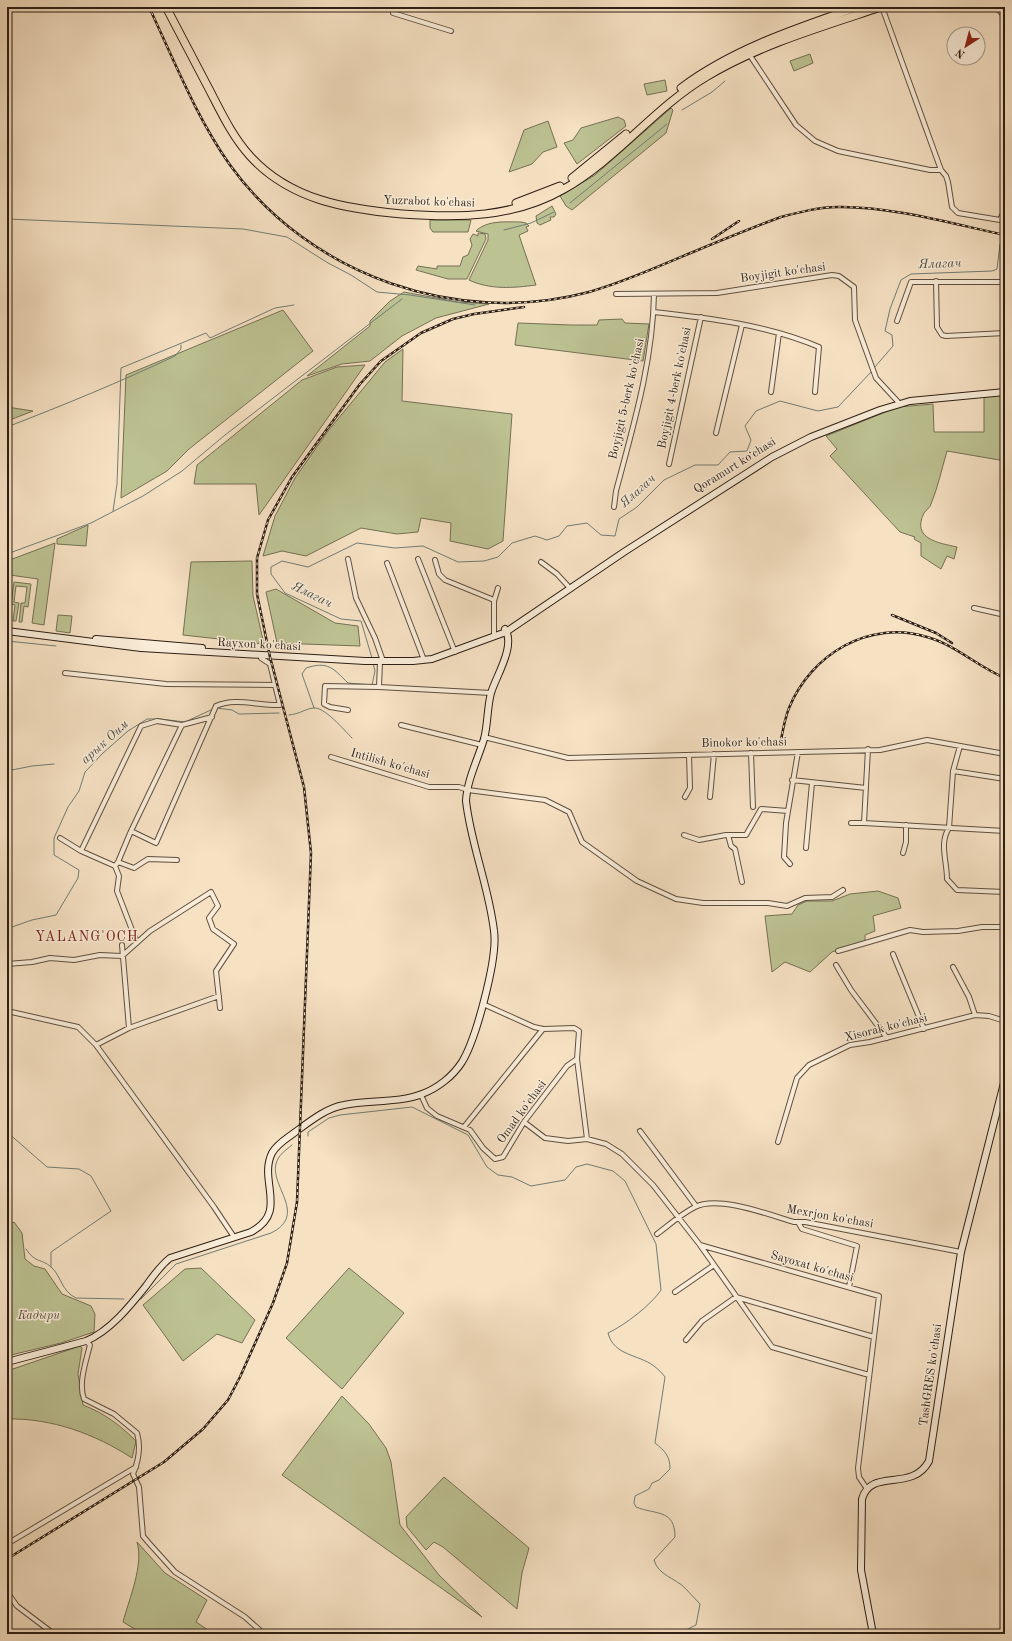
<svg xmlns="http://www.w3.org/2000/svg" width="1012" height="1641" font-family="'Old Standard TT',serif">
<rect width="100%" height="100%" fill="#f6e1c3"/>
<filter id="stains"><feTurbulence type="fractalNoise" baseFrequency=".005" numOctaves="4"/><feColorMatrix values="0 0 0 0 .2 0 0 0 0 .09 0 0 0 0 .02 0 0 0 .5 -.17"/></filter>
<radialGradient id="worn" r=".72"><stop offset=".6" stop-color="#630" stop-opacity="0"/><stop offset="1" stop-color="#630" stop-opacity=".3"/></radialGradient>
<path fill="#bdc293" stroke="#757054" d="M810 54 813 63 794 71 790 61Z
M665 80 667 91 647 95 644 84Z
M671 108 673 110 666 133 572 210 566 206 560 196 595 175Z
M618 117 624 120 626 126 577 164 564 143 573 140 581 128Z
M548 121 557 147 543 152 532 164 509 172 524 130Z
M552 206 556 214 554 217H550L551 220 540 225 537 223 536 216Z
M430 220H471L468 232H433L430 228Z
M521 222 526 223 529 226 526 227 528 231 519 235 536 285C514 288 490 290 469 280L488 240V234L476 231C487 220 506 222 521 222Z
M478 233 485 234 486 239 467 279H448L416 270 418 266 437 269V266H460L463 257 468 255 472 245 470 239 473 234 478 236Z
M404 292 458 302 489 304 436 318 402 336 370 361 342 364 307 376 370 326V321L390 301Z
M283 310 313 351 189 449 167 471 121 498 126 375Z
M622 319 625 323 649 324 643 361 515 345 518 323 571 325H597L599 320Z
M403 349 402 401 512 414 503 541 488 549 450 541 451 523 421 518 418 532 397 534 361 528 306 556 282 551 263 556 275 516 295 478 328 431 385 362Z
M365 365 259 515 256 484H194L197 465 302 380 337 367Z
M1005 395V461L947 451C942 468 938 487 931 504 930 508 926 510 924 513 911 539 939 543 957 547L954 559 947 556 941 569 921 556V543L914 539 915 537 900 532 830 456 837 449 826 436 898 407 933 404 934 432H984V396Z
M7 407 33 411 7 421Z
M88 525 86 546 57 544V539Z
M55 543 44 625 32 623 38 579 10 575 7 593V561Z
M252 561 253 596 264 644 183 635 191 562Z
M14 582 31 584 28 607 24 606 22 622H19L21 603H25L27 587 16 586 14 602 19 603 16 621H13L15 605 11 604Z
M276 589 335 623 358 626 360 646 277 643 266 592Z
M58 615 72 616 70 633 56 631Z
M878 891 898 898 901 908 873 916 875 931 865 935V941L832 952 810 972 785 962 772 972 765 916 792 914 798 905 807 901H832L850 894Z
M14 1222 22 1233 25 1259 34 1266 45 1269 62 1294 91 1306 95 1314 94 1332 61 1343 7 1356V1226Z
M201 1268 255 1320 242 1343 217 1334 183 1361 143 1305 185 1269Z
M349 1268 404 1313 342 1389 286 1338Z
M80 1346 82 1348 78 1374 83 1405C104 1413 120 1425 136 1441L132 1458C95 1434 52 1418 7 1419V1371Z
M342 1396 369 1424 386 1448 391 1462 400 1525 439 1575 482 1617 282 1475Z
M444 1477 529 1548 522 1573 517 1609 443 1547 434 1542 426 1550 407 1527 406 1517Z
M137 1542 165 1573 207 1600 196 1622 214 1634H143L123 1622C129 1599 144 1565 137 1542Z"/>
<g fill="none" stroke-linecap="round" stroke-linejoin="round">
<path stroke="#707d75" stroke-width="1" d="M682 110 712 92 725 81
M570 203 667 124
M7 219 243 229 287 237 328 263 351 275 377 292 410 295 475 305
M504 230 531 223 554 212
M874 368 893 346 892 335 885 331 890 309 901 280 911 274 992 271 997 269 1000 244
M7 427C64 405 120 382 175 356L181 349V345
M113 511 117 484 121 368 206 333 210 338 275 308 294 305
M7 554 91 523 143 496 182 471 225 435 402 299
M7 641 56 646
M372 658 361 621 341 619 285 593 271 574V567L282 561 308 567 357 543 395 548 423 546 458 562 484 561 498 557 512 543 535 536 547 540 559 536 567 526 587 523 601 535 615 536 619 519 637 507 664 480 695 465H718L730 452 747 451 751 440 745 426 756 411 780 401 818 411 838 407 872 371
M216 708 232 710 239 714 279 713
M314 708 302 674 306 668C328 661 333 668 348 683L372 685 375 671 373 663
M289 715C300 714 305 709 313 708 324 706 344 730 352 738
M160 719 185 722 213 709
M7 771 32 766 54 764
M7 925 12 927 32 920 56 915 78 878 79 870 54 855V838L68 807 79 791 85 772 103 753 128 731 147 719H156
M7 1132 47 1167 79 1169 91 1176 111 1211 51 1252V1267
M308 1136V1132L329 1118 340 1115 412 1107 468 1135 487 1167 498 1175 512 1177 531 1186 565 1180 576 1167 587 1164 613 1171 625 1181 656 1244 661 1290C651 1305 625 1325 608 1333 614 1356 638 1354 654 1366 658 1369 662 1373 665 1377L655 1443C665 1451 670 1456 670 1469L659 1480 652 1483 649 1489 635 1496 634 1503 636 1507C656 1515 675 1509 675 1537L654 1560C658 1575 675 1578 685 1588 690 1593 695 1599 700 1604L696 1625 678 1634
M26 1249C36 1264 41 1258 51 1267 61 1275 61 1291 76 1298L124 1299
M141 1299 176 1264 271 1233C308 1215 270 1186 276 1164 278 1155 285 1151 292 1145"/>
<g stroke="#5f4f40" stroke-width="6">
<path id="street" d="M395 7 393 13 451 31
M882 7 941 170 946 176 948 182 952 207 958 213 1000 220 1005 209
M996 7 1005 17
M749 54 796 125 815 141 838 151 930 170H941
M936 281 937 327 942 335 946 336 1005 333
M616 294 717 293 832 275 839 276 854 287 855 320 876 378 900 404
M654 312C709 318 768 325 819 347L815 392
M897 321 911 282H1005
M771 392 779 333
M716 433 742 325
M669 464 701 317
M614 507 616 491C633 427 653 361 654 294
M348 559 356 598 375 638 383 661
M418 559 455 652
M435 560 439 574 445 580 494 600
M541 562 557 574 568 586
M387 563 424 660
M974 608 1005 615
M494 637V601L498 588
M65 673 166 684 275 685
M379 687 380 662
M348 710 330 707 324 704 325 686 379 687 491 693
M401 725 482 745
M484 737 568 758 880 750 927 740 1005 754
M960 746 953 771 949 828C939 843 947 861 947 879L957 890 1005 892
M751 753 753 807
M331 757 429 787H459L468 790 545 800 569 812 582 842 637 881 676 899 703 903H768L787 906 805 898 832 897 843 890
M953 771 1005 779
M792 780 866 788
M685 797 690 788 689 755
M710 797 714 754
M851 823H864L1005 831
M864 823 868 749
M131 831 156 843 216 706C235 697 259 706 280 705L270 664 261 658V654
M684 835 699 840 726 835H746L761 809 788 811
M728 835 731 846 735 849 742 882
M60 838 81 851 115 866 119 876 117 891 137 943
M806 848 812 783
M81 851 141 726 157 721 182 725 212 717
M903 853 906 842V825
M118 862 134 868 148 859 177 860
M790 864 784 857 786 823 798 752
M115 866 118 862 131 831 182 725
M122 945 129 1028
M838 951 910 930 923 932 958 931 982 927H1005
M893 954 924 1029
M7 964 32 962 50 958 74 960 100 955 122 956 150 931 211 892 218 906 209 918 213 929 234 944 216 971 220 1008
M836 965 851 990 887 1038
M953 967 969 997 975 1015
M483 1004 534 1027 543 1029 574 1028 579 1031 577 1059 587 1139
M7 1011 78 1027 96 1045 214 1207 234 1237
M96 1045 129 1028 219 996
M421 1095 427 1108 437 1116 470 1130 483 1148 495 1159 503 1157 524 1122 567 1066 577 1059
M524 1122 545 1138 568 1141 587 1139 606 1144 622 1154 653 1185 700 1245 772 1347 869 1375
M464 1127 543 1029
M640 1131 696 1206
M778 1142 797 1078 809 1065 850 1045 870 1042 975 1015 989 1016 1005 1021
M798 1222 802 1229 857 1246 849 1287
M657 1234C669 1225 681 1214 695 1207 718 1195 770 1215 794 1222H805L961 1252
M700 1245 879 1296 858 1468 859 1477 867 1489
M675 1292 714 1265
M686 1340 702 1321 736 1297 874 1337
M86 1341 90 1345C86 1361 78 1384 84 1399L114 1414 137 1433C141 1447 139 1460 133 1474L139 1487 143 1536 148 1542 175 1572 245 1617 264 1634
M7 1544 136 1467
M7 1592 17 1606 54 1634"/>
</g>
<g stroke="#2d1e14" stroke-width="8">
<path id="secondary" d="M7 631 141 648 365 661H413L432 659 506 632 624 552 772 457 811 437 880 410 910 401 1005 392
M96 639 202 648
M7 1362 86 1341C110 1331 130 1306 146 1286 153 1276 160 1266 170 1258L251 1232C289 1212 258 1181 272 1153 277 1144 286 1139 294 1133 309 1122 326 1108 344 1105 368 1100 400 1103 422 1094 438 1088 453 1076 462 1062 476 1039 498 958 494 931 489 887 471 845 466 801 467 780 478 759 484 739 488 724 487 708 491 693 496 676 516 646 505 629
M873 1634 861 1570 862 1499C871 1467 912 1493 929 1461L961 1252 1005 1079"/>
</g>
<g stroke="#2d1e14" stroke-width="9">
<path id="primary" d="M166 7C180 34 195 62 209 89 221 112 232 136 250 156 290 200 346 209 402 214 458 218 514 218 564 189 617 159 654 108 706 77 759 45 821 27 881 7
M681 88C733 49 797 28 858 7
M572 178 626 134
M516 203 560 186"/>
</g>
<use href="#street" stroke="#f9ecd8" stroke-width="4"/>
<use href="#secondary" stroke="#f9ecd8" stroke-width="6"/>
<use href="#primary" stroke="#f6e1c3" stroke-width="7"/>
<g stroke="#2d1e14" stroke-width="2.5">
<path id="rail" d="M149 7C174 60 196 117 230 165 310 276 458 327 589 292 625 282 659 266 693 252 722 240 751 228 781 217 800 212 819 207 838 207 891 206 953 224 1005 235
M712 239 739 221
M892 615 936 633 952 643
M781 740C783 729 785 718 789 708 811 654 870 619 927 637 956 645 978 667 1005 678
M7 1559 164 1462 203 1429 228 1400 240 1377 273 1303 287 1263 297 1202 311 853 304 787 270 657 257 594V558L268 520 292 477 360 384 381 361 421 333 453 319 474 314 524 307"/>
</g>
<use href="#rail" stroke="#f9ecd8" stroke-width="1" stroke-dasharray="3" stroke-linecap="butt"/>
</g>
<g text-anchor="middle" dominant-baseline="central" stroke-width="3" stroke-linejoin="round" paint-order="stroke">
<g font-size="12" fill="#2d1e14" stroke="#f9ecd8">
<text transform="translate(429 202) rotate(2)">Yuzrabot ko'chasi</text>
<text transform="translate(783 273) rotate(-8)">Boyjigit ko'chasi</text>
<text transform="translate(675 388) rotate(-78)">Boyjigit 4-berk ko'chasi</text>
<text transform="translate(627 399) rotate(-77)">Boyjigit 5-berk ko'chasi</text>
<text transform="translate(735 466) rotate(-32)">Qoramurt koʻchasi</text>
<text transform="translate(259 645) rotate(3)">Rayxon ko'chasi</text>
<text transform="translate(744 743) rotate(-1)">Binokor ko'chasi</text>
<text transform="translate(390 764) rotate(16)">Intilish ko'chasi</text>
<text transform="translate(886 1028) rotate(-14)">Xisorak ko'chasi</text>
<text transform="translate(522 1112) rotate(-54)">Omad ko'chasi</text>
<text transform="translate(830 1217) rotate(10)">Mexrjon ko'chasi</text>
<text transform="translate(812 1267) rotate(16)">Sayoxat ko'chasi</text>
<text transform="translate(931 1375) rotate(-82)">TashGRES ko'chasi</text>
</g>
<g font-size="12" font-style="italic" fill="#584f3a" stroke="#f9ecd8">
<text x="39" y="1316">Кадыри</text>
</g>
<g font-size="13" font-style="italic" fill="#4f4e45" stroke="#f9ecd8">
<text transform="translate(940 264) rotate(-2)">Ялагач</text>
<text transform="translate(638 491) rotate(-42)">Ялагач</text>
<text transform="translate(312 595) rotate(26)">Ялагач</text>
<text transform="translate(105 742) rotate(-42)">арык Оим</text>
</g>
<g font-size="14" letter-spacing="1" fill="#7a1f14" stroke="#f9ecd8">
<text x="87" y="937">YALANG'OCH</text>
</g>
</g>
<rect width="1012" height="1641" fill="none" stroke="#f6e1c3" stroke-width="24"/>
<rect x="8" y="8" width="996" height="1625" fill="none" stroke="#2d1e14" stroke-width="2"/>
<rect x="12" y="12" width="988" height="1617" fill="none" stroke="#2d1e14"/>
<g transform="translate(966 46) rotate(216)"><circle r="19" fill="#f9ecd8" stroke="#a79a8a"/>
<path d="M0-3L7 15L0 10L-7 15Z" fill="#8f2418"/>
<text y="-6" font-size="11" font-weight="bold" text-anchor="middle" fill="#2d1e14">N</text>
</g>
<rect width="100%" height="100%" filter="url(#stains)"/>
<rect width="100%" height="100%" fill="url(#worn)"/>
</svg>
